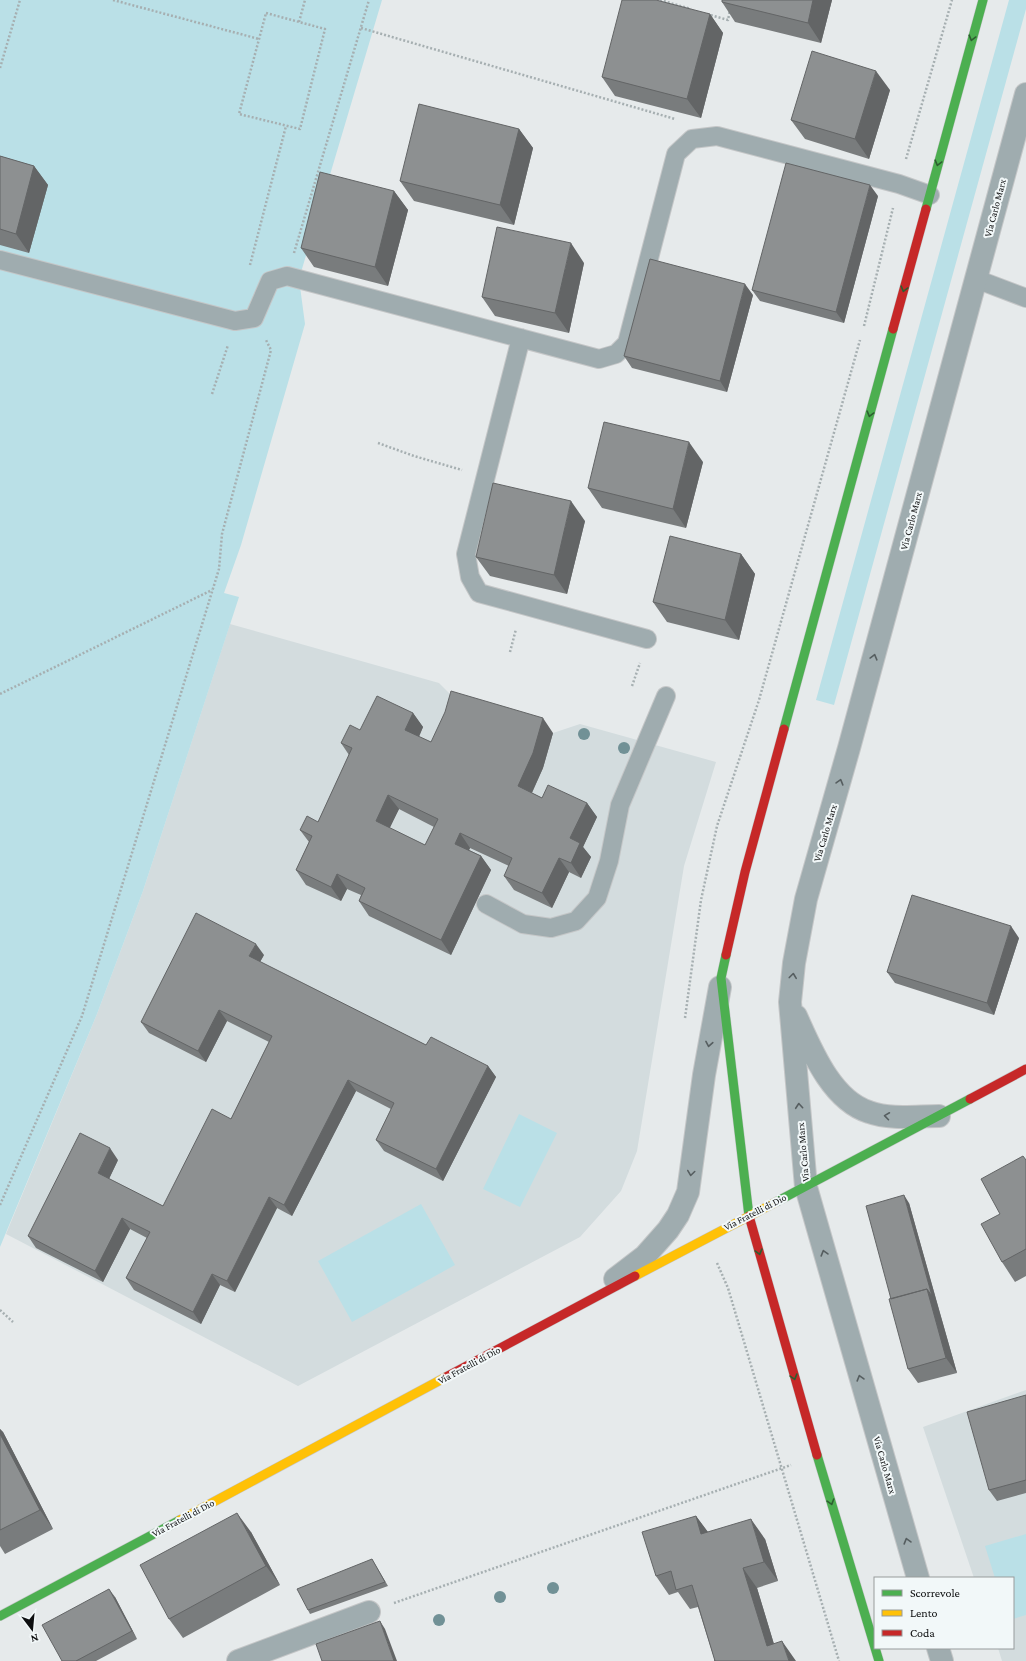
<svg xmlns="http://www.w3.org/2000/svg" width="1026" height="1661" font-family="'Crimson Pro',serif">
<rect width="100%" height="100%" fill="#e6eaeb"/>
<path fill="#d3dcde" d="M230 624 439 683 461 705 553 733 580 724 716 762 684 866 637 1151 621 1191 580 1237 298 1386 6 1234 97 1014 143 891Z
M1026 1390V1661H1002L998 1648H1013V1578H974L923 1427Z"/>
<path fill="#bae0e7" d="M0 0H382L299 279 305 324 241 545 224 593 239 597 143 891 97 1014 0 1247Z
M1009 0H1026V9L834 705 816 700Z
M519 1114 557 1133 520 1207 483 1189Z
M421 1204 455 1265 352 1322 318 1261Z
M1026 1534V1615L1013 1619V1578H995L985 1546Z"/>
<g fill="none" stroke-linecap="round" stroke-linejoin="round">
<g stroke="#c4c6c7" stroke-width="20">
<path id="lane" d="M0 260 235 321 254 318 270 281 287 276 599 359 616 354 627 343 676 154 692 139 717 136 899 184 930 195
M976 279 1026 298
M521 338 466 554 470 577 479 593 647 639
M486 904 523 924 551 928 576 921 597 898 609 861 620 805 666 696"/>
</g>
<g stroke="#c4c6c7" stroke-width="24">
<path id="street" d="M796 1016C811 1049 831 1100 869 1112 891 1120 916 1116 939 1116
M615 1279 645 1256 668 1230 678 1215 688 1192 704 1075 720 987
M918 1578 806 1187 790 1002 794 963 806 899 849 748 1026 94
M938 1648 942 1661
M238 1661 369 1612"/>
</g>
<g stroke="#c4c6c7" stroke-width="10">
<path id="fast" d="M926 209 983 0
M784 729 893 329
M726 955 721 978 749 1216
M776 1202 970 1099
M817 1455 879 1661
M0 1616 180 1520"/>
</g>
<g stroke="#c4c6c7" stroke-width="10">
<path id="slow" d="M635 1276 776 1202
M180 1520 446 1377"/>
</g>
<g stroke="#c4c6c7" stroke-width="10">
<path id="jam" d="M893 329 926 209
M726 955 745 872 784 729
M970 1099 1026 1069
M749 1216 817 1455
M446 1377 635 1276"/>
</g>
<path stroke="#a6afb1" stroke-width="2.5" stroke-dasharray="2 2" stroke-linecap="butt" d="M113 0 259 39
M660 0 691 9
M266 13 325 29 300 129 239 114Z
M707 14 728 20 730 10
M299 22 305 0
M361 28 675 119
M0 68 20 0
M906 159 952 0
M294 253 369 0
M250 265 286 126
M864 326 893 208
M212 394 228 345
M378 443 414 456 462 470
M510 652 516 629
M632 686 640 663
M0 694 212 590
M685 1018 701 900 717 826 759 700 860 340
M0 1205 82 1016 219 569 222 534 271 350 266 340
M717 1263 728 1288 839 1661
M0 1310 13 1322
M394 1603 791 1465"/>
<use href="#lane" stroke="#9facaf" stroke-width="18"/>
<use href="#street" stroke="#9facaf" stroke-width="22"/>
<use href="#fast" stroke="#4caf50" stroke-width="9"/>
<use href="#slow" stroke="#ffc107" stroke-width="9"/>
<use href="#jam" stroke="#c62828" stroke-width="9"/>
</g>
<g fill="#719196">
<circle cx="584" cy="734" r="6"/>
<circle cx="624" cy="748" r="6"/>
<circle cx="553" cy="1588" r="6"/>
<circle cx="500" cy="1597" r="6"/>
<circle cx="439" cy="1620" r="6"/>
</g>
<path fill="#797c7d" fill-rule="evenodd" d="M722 0H832L821 43 735 22 722 2Z
M710 14 723 33 701 118 615 96 602 77Z
M890 90 869 159 805 139 791 120Z
M519 129 533 148 514 225 414 201 400 181Z
M0 156 34 166 48 185 29 253 0 245Z
M394 191 408 210 388 286 314 267 301 248Z
M878 196 844 323 760 301 752 290Z
M584 263 569 333 495 316 482 297Z
M753 295 727 392 632 368 624 356Z
M703 462 686 528 602 508 588 488Z
M585 521 567 594 490 576 476 557Z
M741 554 755 574 739 640 667 622 653 602Z
M413 713 423 727 419 737 431 742 553 733 543 768 532 793 542 798 587 803 597 817 583 847 591 857 581 878 569 872 552 908 514 890 504 876 509 866 470 848 469 850 481 856 491 870 451 955 369 916 359 901 361 895 347 889 341 901 306 885 296 870 309 842 300 830 318 822 349 755 341 743 360 730ZM399 809 434 827 425 845 389 828Z
M1019 938 994 1015 895 983 887 972Z
M264 955 260 962 426 1045 488 1066 496 1077 443 1181 384 1151 376 1140 391 1109 356 1091 292 1216 277 1208 235 1292 220 1285 201 1324 134 1290 126 1278 147 1238 130 1229 103 1282 36 1248 28 1236 118 1160 109 1179 163 1206 231 1119 269 1042 227 1021 206 1062 149 1033 141 1022Z
M1026 1159V1276L1015 1282 1002 1262 1000 1214Z
M909 1203 957 1373 918 1383 908 1369 891 1299Z
M1026 1395V1493L997 1501 989 1490Z
M0 1429 3 1432 53 1529 5 1554 0 1546Z
M696 1516 708 1532 765 1539 778 1581 757 1588 774 1644 715 1661 698 1607 690 1609 678 1592 669 1595 656 1576Z
M251 1532 280 1585 183 1638 169 1619Z
M372 1559 388 1586 310 1614 308 1610Z
M115 1597 137 1639 96 1661H62Z"/>
<path fill="#636566" d="M813 0H832L821 43 808 23Z
M710 14 723 33 701 118 687 99Z
M876 71 890 90 869 159 855 139Z
M519 129 533 148 514 225 500 205Z
M34 166 48 185 29 253 16 234Z
M870 185 878 196 844 323 836 312Z
M394 191 408 210 388 286 375 267Z
M571 243 584 263 569 333 555 313Z
M745 284 753 295 727 392 720 381Z
M689 442 703 462 686 528 673 509Z
M571 501 585 521 567 594 554 575Z
M741 554 755 574 739 640 725 620Z
M413 713 423 727 415 745 405 730Z
M543 718 553 733 543 768 528 801 518 786Z
M388 795 399 809 386 836 376 821Z
M587 803 597 817 583 847 591 857 581 878 571 863 570 838Z
M460 833 470 848 465 858 455 844Z
M481 856 491 870 451 955 441 940Z
M559 858 569 872 552 908 542 893Z
M337 874 347 889 341 901 331 887Z
M1011 926 1019 938 994 1015 987 1003Z
M256 944 264 955 257 967 249 956Z
M219 1010 227 1021 206 1062 198 1051Z
M488 1066 496 1077 443 1181 436 1169Z
M348 1080 356 1091 292 1216 284 1205Z
M110 1148 118 1160 106 1185 98 1173Z
M904 1195 909 1203 937 1303 932 1296Z
M269 1197 277 1208 235 1292 227 1281Z
M122 1218 130 1229 103 1282 95 1271Z
M212 1274 220 1285 201 1324 193 1312Z
M927 1289 937 1303 957 1373 946 1358Z
M0 1429 3 1432 53 1529 40 1510 0 1434Z
M237 1513 251 1532 280 1585 266 1566Z
M696 1516 710 1535 701 1534Z
M751 1519 765 1539 778 1581 764 1562Z
M743 1568 757 1588 779 1661 767 1646Z
M109 1589 115 1597 137 1639 132 1631Z
M380 1621 385 1629 397 1661H394Z
M782 1641 796 1661H789Z"/>
<path fill="#8d9091" stroke="#636566" fill-rule="evenodd" d="M622 0H656L710 14 687 99 602 77Z
M722 0H813L808 23 722 2Z
M812 51 876 71 855 139 791 120Z
M419 104 519 129 500 205 400 181Z
M0 156 34 166 16 234 0 229Z
M786 163 870 185 836 312 752 290Z
M320 172 394 191 375 267 301 248Z
M497 227 571 243 555 313 482 297Z
M650 259 745 284 720 381 624 356Z
M604 422 689 442 673 509 588 488Z
M493 483 571 501 554 575 476 557Z
M670 536 741 554 725 620 653 602Z
M451 691 543 718 533 753 518 786 542 798 548 785 587 803 570 838 580 843 571 863 559 858 542 893 504 876 512 858 460 833 455 844 481 856 441 940 359 901 365 888 337 874 331 887 296 870 312 836 300 830 307 816 318 822 352 748 341 743 350 725 360 730 377 696 413 713 405 730 431 742 445 712ZM388 795 438 819 425 845 376 821Z
M912 895 1011 926 987 1003 887 972Z
M196 913 256 944 249 956 426 1045 431 1037 488 1066 436 1169 376 1140 394 1103 348 1080 284 1205 269 1197 227 1281 212 1274 193 1312 126 1278 150 1232 122 1218 95 1271 28 1236 80 1133 110 1148 98 1173 163 1206 212 1109 231 1119 272 1036 219 1010 198 1051 141 1022Z
M1023 1156 1026 1160V1249L1002 1262 981 1224 1000 1214 981 1179Z
M904 1195 932 1296 927 1289 891 1299 866 1206Z
M927 1289 946 1358 908 1369 889 1299Z
M1026 1395V1480L989 1490 967 1412Z
M0 1434 40 1510 0 1530Z
M237 1513 266 1566 169 1619 140 1565Z
M696 1516 701 1534 751 1519 764 1562 743 1568 767 1646 782 1641 789 1661H714H715L692 1585 676 1590 671 1571 656 1576 642 1532Z
M372 1559 385 1582 308 1610 297 1589Z
M109 1589 132 1631 76 1661H62L42 1625Z
M380 1621 394 1661H322L316 1644Z"/>
<defs><path id="oneway-chevron" d="M-2-3.5L2.5 0L-2 3.5" fill="none" stroke-width="1.6" stroke-linecap="round" stroke-linejoin="round"/></defs>
<g stroke="#2d5f30">
<use href="#oneway-chevron" transform="translate(972 38) rotate(105)"/>
<use href="#oneway-chevron" transform="translate(938 163) rotate(105)"/>
<use href="#oneway-chevron" transform="translate(904 289) rotate(105)"/>
<use href="#oneway-chevron" transform="translate(870 414) rotate(105)"/>
<use href="#oneway-chevron" transform="translate(759 1252) rotate(75)"/>
<use href="#oneway-chevron" transform="translate(794 1377) rotate(74)"/>
<use href="#oneway-chevron" transform="translate(831 1502) rotate(73)"/>
</g>
<g stroke="#565e60">
<use href="#oneway-chevron" transform="translate(874 657) rotate(-75)"/>
<use href="#oneway-chevron" transform="translate(840 782) rotate(-74)"/>
<use href="#oneway-chevron" transform="translate(793 976) rotate(-83)"/>
<use href="#oneway-chevron" transform="translate(709 1044) rotate(100)"/>
<use href="#oneway-chevron" transform="translate(799 1106) rotate(-95)"/>
<use href="#oneway-chevron" transform="translate(887 1116) rotate(-172)"/>
<use href="#oneway-chevron" transform="translate(691 1173) rotate(98)"/>
<use href="#oneway-chevron" transform="translate(824 1253) rotate(-106)"/>
<use href="#oneway-chevron" transform="translate(860 1378) rotate(-106)"/>
<use href="#oneway-chevron" transform="translate(907 1541) rotate(-106)"/>
</g>
<g text-anchor="middle" dominant-baseline="central" stroke-width="4" stroke-linejoin="round" paint-order="stroke">
<g font-size="10" fill="#0e0f10" stroke="#f2f8f9">
<text transform="translate(995 208) rotate(-75)">Via Carlo Marx</text>
<text transform="translate(911 521) rotate(-75)">Via Carlo Marx</text>
<text transform="translate(825 833) rotate(-73)">Via Carlo Marx</text>
<text transform="translate(803 1152) rotate(-95)">Via Carlo Marx</text>
<text transform="translate(755 1212) rotate(-27)">Via Fratelli di Dio</text>
<text transform="translate(469 1365) rotate(-28)">Via Fratelli di Dio</text>
<text transform="translate(885 1465) rotate(74)">Via Carlo Marx</text>
<text transform="translate(183 1518) rotate(-28)">Via Fratelli di Dio</text>
</g>
</g>
<rect x="874" y="1577" width="140" height="72" fill="#f2f8f9" stroke="#979b9c"/>
<rect x="882" y="1590" width="20" height="6" fill="#4caf50" stroke="#979b9c"/>
<text x="910" y="1597" font-size="12" fill="#0e0f10">Scorrevole</text>
<rect x="882" y="1610" width="20" height="6" fill="#ffc107" stroke="#979b9c"/>
<text x="910" y="1617" font-size="12" fill="#0e0f10">Lento</text>
<rect x="882" y="1630" width="20" height="6" fill="#c62828" stroke="#979b9c"/>
<text x="910" y="1637" font-size="12" fill="#0e0f10">Coda</text>
<g transform="translate(32 1629) rotate(164)" stroke="#f2f8f9" stroke-width="3" paint-order="stroke">
<path d="M0-3L7 15L0 10L-7 15Z" fill="#0e0f10"/>
<text y="-6" font-size="11" font-weight="bold" text-anchor="middle" fill="#0e0f10">N</text>
</g>
</svg>
